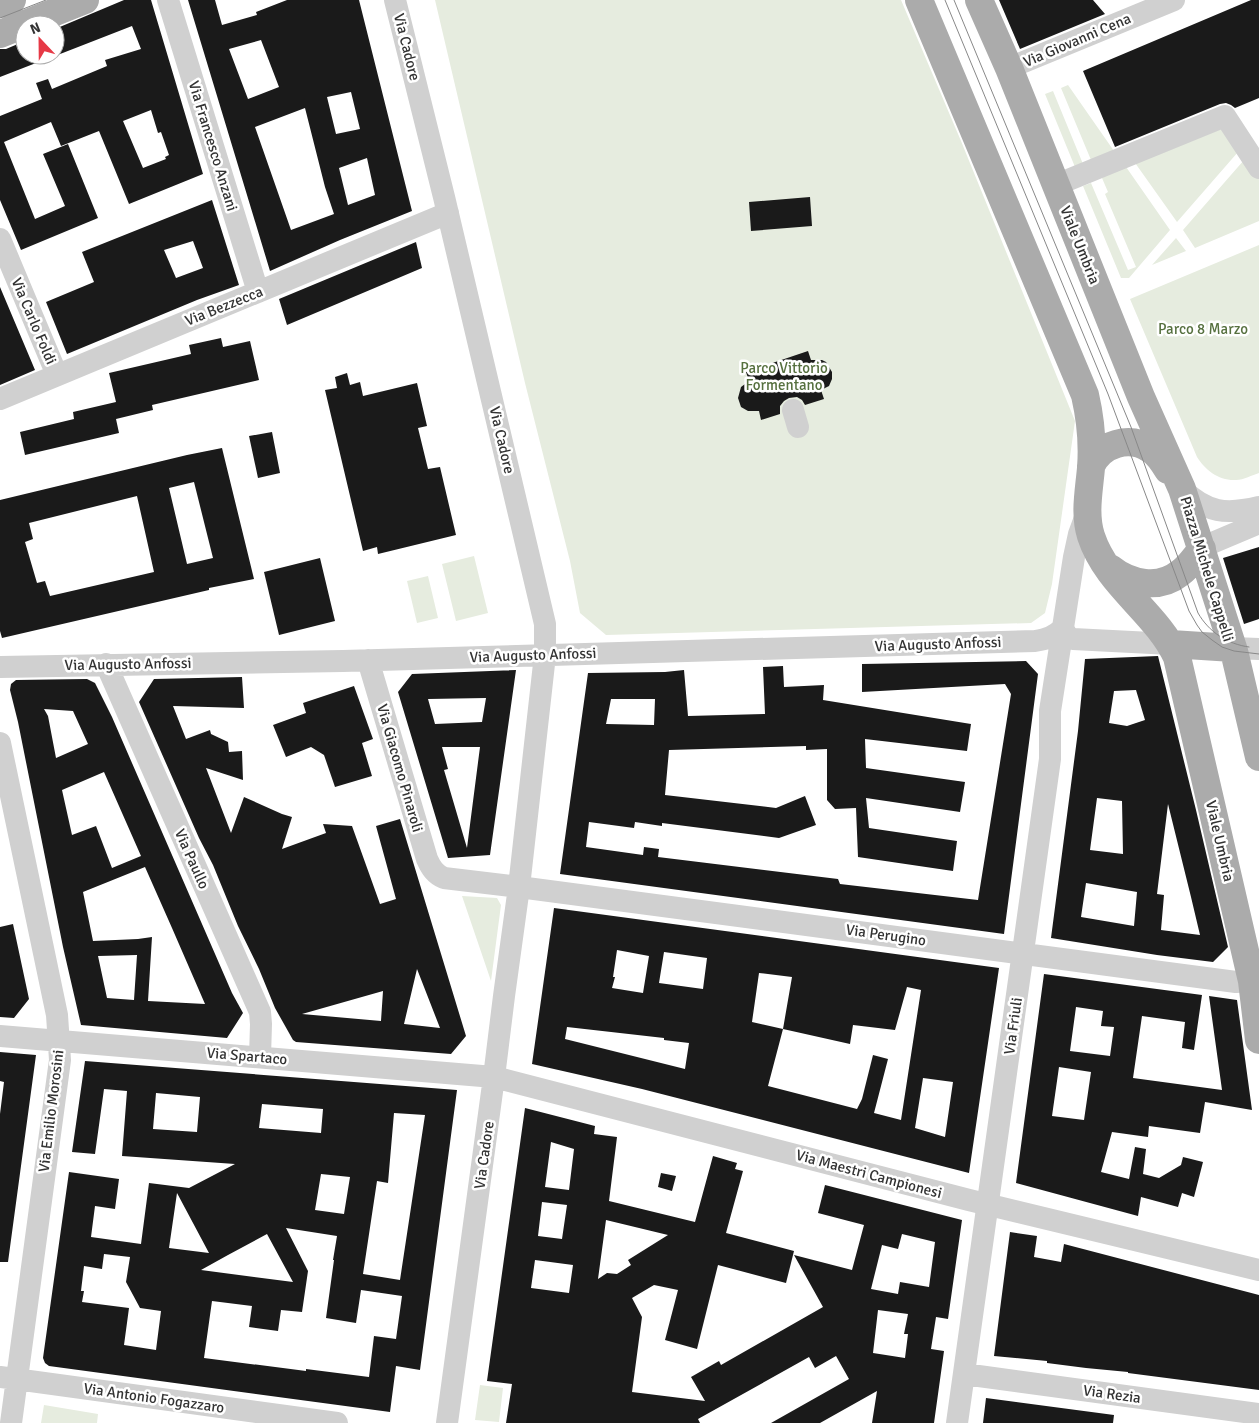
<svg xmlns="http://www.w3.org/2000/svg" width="1259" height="1423" font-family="Signika,sans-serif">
<rect width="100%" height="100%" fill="#fff"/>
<path fill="#e6ecdf" d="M435 0H901L961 141 1075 421 1052 584 1045 613 1031 623 606 635 580 613 570 561 525 383Z
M1068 85 1114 151 1091 160 1061 88Z
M1053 91 1083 164 1075 167 1045 94Z
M1228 120 1245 144 1177 222 1133 160Z
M1251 152 1259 164V221L1195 248 1183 230Z
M1124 164 1170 230 1129 278H1121L1083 186 1091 183 1128 270 1136 267 1105 194 1108 192 1102 178Z
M1176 238 1186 251 1152 265Z
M1259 245V473C1252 475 1244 480 1236 480 1219 481 1205 470 1197 457L1130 299Z
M474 556 488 613 456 621 442 564Z
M428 576 438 618 417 623 407 581Z
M462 896 497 898 501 905 491 981Z
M480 1385 503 1388 499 1422 475 1420Z
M44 1405 98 1414 97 1423H41Z"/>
<path fill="#1a1a1a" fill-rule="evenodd" d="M124 0H151L203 174 129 204 99 131 61 146 51 122 4 142 35 219 65 206 43 154 68 144 98 218 21 250 0 200V116L42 99 36 83 48 79 52 89 107 66 105 60 141 49 132 26 55 56V29ZM151 110 158 133 161 132 169 155 165 157 166 159 143 168 123 121Z
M188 0H215L222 25 257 15 256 12 287 0H359L412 211 340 240 270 271ZM261 40 279 87 248 99 229 49ZM351 92 360 129 336 134 327 97ZM305 108 325 187 334 214 291 230 255 127ZM367 158 375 195 348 205 339 168Z
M999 0H1093L1105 14 1020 49Z
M1251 0H1259V98L1235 108 1231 105 1226 103 1220 104 1115 147 1083 71Z
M25 41V55L54 56 0 77V49H6Z
M810 197 812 226 751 231 749 202Z
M212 200 239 285 197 300 67 354 46 302 94 282 82 252ZM193 241 203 268 176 278 164 250Z
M416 242 422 268 287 325 279 299Z
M0 287 35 370 0 385Z
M221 338 223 347 250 341 259 380 152 405 153 410 116 419 119 433 25 455 20 432 74 419 73 412 116 402 109 373 191 354 189 345Z
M808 351 811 360H822L826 362 832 372V379L829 386 821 390 824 399 805 405 802 400 797 397 789 398 784 401 780 406V414L761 420 759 411H748L741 407 738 398 741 387 749 381 746 372Z
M347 373 350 385 360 382 363 396 417 383 427 426 418 428 428 469 440 467 456 535 378 554 377 547 363 551 325 390 337 388 335 377Z
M272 432 280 473 258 478 249 436Z
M222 448 254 579 209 588V590L2 638 0 631V500L187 455ZM194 482 213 558 187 564 169 488ZM137 496 154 572 50 596 45 581 37 583 25 542 33 539 29 523Z
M1259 547V619L1244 624 1223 558Z
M320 558 335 621 279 635 264 572Z
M1158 656 1196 810 1228 947 1213 962 1157 955 1051 938 1078 731 1085 659ZM1136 690 1145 720 1127 726 1109 723 1114 691ZM1097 798 1122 801 1123 854 1090 850ZM1168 804 1191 897 1200 935 1161 930 1164 895 1157 894ZM1086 883 1137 892 1134 926 1081 917Z
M1026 661 1038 674 1004 934 560 874 588 673 665 672 684 670 688 716 765 714 763 667 783 666 784 687 824 685 823 700 971 724 967 751 865 739 866 768 965 782 960 812 866 798 869 828 957 841 953 871 858 857 856 808 835 809 827 800V749L806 750V746L669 750 665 795 776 808 805 796 816 825 779 838 662 823V826L635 822 634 828 589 822 586 847 643 855 644 847 659 849 658 857 838 879 840 884 978 900 1011 694 1005 684 862 692V664ZM611 699H655L654 725 606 724Z
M516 670 490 855 448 858 398 692 412 674ZM486 698 482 722 435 724 428 699ZM442 747H480L467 848 444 770 448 769Z
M242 677 244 708 173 706 186 739 210 730 211 734 228 742 229 752 242 751 243 780 206 768 231 833 244 797 282 814 292 817 282 849 326 833 323 824 352 826 380 904 396 899 376 826 400 819 466 1036 451 1054 296 1042 293 1040 275 1008 259 969 238 926 213 865 199 838 139 702 154 679ZM417 969 440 1028 404 1024ZM383 991 381 1021 302 1014Z
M87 679 95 683 112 717 232 993 243 1013 227 1038 81 1025 63 947 18 722 10 690 11 684 16 680ZM44 709 73 711 88 744 56 758 48 716ZM104 772 141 856 112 868 96 826 72 835 62 790ZM145 867 172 928 205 1004 148 1001 152 937 138 939 93 941 83 892ZM137 955 134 1000 107 998 98 956Z
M354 686 373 739 362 743 372 776 335 787 324 755 311 747 286 757 273 725 306 713 303 703Z
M554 908 999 968 969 1173 642 1089 532 1064ZM617 950 649 956 643 993 612 988 615 977H613ZM664 952 707 958 703 989 659 983ZM759 973 792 977 783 1029 752 1022ZM907 987 921 990 901 1120 874 1113 888 1059 873 1055 862 1099 857 1109 768 1086 783 1029 850 1044 853 1025 895 1030ZM567 1027 664 1038V1040L689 1043 685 1069 565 1039ZM923 1078 953 1082 945 1137 915 1128Z
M13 924 29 999 14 1018 0 1017V927Z
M1044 974 1202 995 1194 1050 1182 1048 1185 1022 1142 1016 1133 1078 1222 1090 1209 996 1237 1000 1252 1110 1205 1102 1200 1133 1149 1126 1148 1137 1112 1132 1101 1172 1129 1179 1135 1147 1146 1149 1143 1174 1159 1178 1181 1165 1183 1157 1203 1162 1194 1197 1182 1193 1178 1207 1141 1197 1138 1216 1016 1183ZM1076 1007 1103 1011 1101 1026 1114 1027 1110 1056 1070 1051ZM1059 1067 1091 1072 1084 1120 1052 1116Z
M0 1052 36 1055 8 1262H0V1114L4 1082 0 1081Z
M85 1061 457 1090 420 1370 396 1366 390 1412 49 1366 45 1363 43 1358 69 1172 119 1179 115 1209 95 1206 91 1237 141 1244 149 1183 189 1188 235 1164 122 1156 127 1091 104 1089 95 1154 72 1152ZM156 1093 200 1097 197 1132 153 1129ZM262 1104 323 1109 321 1133 259 1128ZM394 1113 425 1115 400 1280 363 1274 377 1181 388 1183ZM321 1174 350 1177 344 1214 315 1210ZM177 1193 209 1253 169 1248ZM286 1228 337 1236 333 1260H334L326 1318 356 1323 361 1290 402 1296 396 1339 374 1336 369 1377 306 1369V1371L204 1358 212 1301 252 1306 249 1327 278 1331 281 1310 302 1312 308 1271ZM267 1234 293 1282 201 1270 228 1255ZM104 1254 130 1257 126 1282 140 1308 161 1311 156 1350 124 1345 129 1308 82 1302 84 1291H81L84 1266 102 1269Z
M525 1108 595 1126 594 1134 617 1137 609 1201 695 1222 713 1156 737 1163 735 1169 743 1171 726 1233 794 1251 786 1283 718 1265 697 1349 665 1340 678 1290 654 1285 632 1298 642 1317 632 1392 705 1401 691 1377 719 1361 721 1365 823 1307 794 1255 852 1270 864 1225 818 1213 825 1185 962 1220 948 1319 936 1317 931 1349 944 1351 934 1423H872L877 1391 820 1423H771L849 1379 836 1356 815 1368 809 1357 698 1419 700 1423H506L512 1384 487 1381ZM551 1142 574 1149 569 1190 545 1187ZM542 1202 567 1205 562 1239 538 1236ZM606 1220 668 1235 628 1260 631 1265 617 1274 607 1273 598 1279ZM902 1234 935 1242 929 1287 900 1282 898 1294 871 1289 882 1245 898 1249ZM535 1260 573 1265 569 1293 531 1288ZM878 1310 908 1314 904 1334H908L905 1358 873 1353Z
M661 1173 676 1176 672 1191 658 1187Z
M1010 1232 1037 1236 1034 1257 1061 1262 1064 1244 1259 1295V1390L1128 1373V1372L1086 1368 1047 1363V1361L994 1356Z
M986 1398 1114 1415 1113 1423H983Z"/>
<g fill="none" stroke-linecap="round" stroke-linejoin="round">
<path stroke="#d0d0d0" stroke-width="22" d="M168 0 258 292
M395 0 444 197 545 624V655L519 887 504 996 494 1077 447 1423
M1009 68 1174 0
M1056 185 1225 116 1259 168
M0 239 57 375
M0 399 448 213
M793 410 798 427
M1182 489C1207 513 1226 515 1259 507
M1202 549 1212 543 1259 523
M1063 628 1067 636 1073 639 1171 644
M1233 648 1259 649
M368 660 427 859C431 868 435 874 444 878L519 887 1236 982 1252 981
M106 664 260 1012 261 1024 260 1057
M0 667 343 661 1035 641C1047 639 1054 637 1063 628
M0 743 57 1015 60 1060 11 1423
M0 1036 494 1077 969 1200 1259 1270
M964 1374 1259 1414
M0 1377 337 1423
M957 1423 1050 759V711L1074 557 1079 534 1086 515"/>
<path stroke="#ababab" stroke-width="28" d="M919 0 1085 395C1091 421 1093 442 1091 468 1089 491 1084 514 1091 536 1107 585 1156 612 1177 657L1252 981 1259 1040
M979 0 1009 68 1141 397 1182 489 1234 651 1259 757
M0 4 12 0
M0 34 85 0
M1091 466C1101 444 1129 435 1150 449 1158 454 1163 462 1168 470
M1110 568C1130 584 1159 590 1180 573 1189 567 1195 557 1202 549
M1171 644 1233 648"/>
<path stroke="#888" stroke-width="1" d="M945 0 1108 394 1176 576 1189 611 1197 625 1202 632 1212 640 1222 647 1234 651 1259 654
M954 0 1131 427 1198 613C1209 632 1227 644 1249 647
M0 18 46 0"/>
</g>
<g text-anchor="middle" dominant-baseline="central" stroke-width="5" stroke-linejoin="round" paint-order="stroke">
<g font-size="15" fill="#333" stroke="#fff">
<text transform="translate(1077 40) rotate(-23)">Via Giovanni Cena</text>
<text transform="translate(407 47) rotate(76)">Via Cadore</text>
<text transform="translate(213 146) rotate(73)">Via Francesco Anzani</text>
<text transform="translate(1080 245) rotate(68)">Viale Umbria</text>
<text transform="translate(224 306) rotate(-22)">Via Bezzecca</text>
<text transform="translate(34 321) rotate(67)">Via Carlo Foldi</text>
<text transform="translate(502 440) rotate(77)">Via Cadore</text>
<text transform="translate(1207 569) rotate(73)">Piazza Michele Cappelli</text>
<text transform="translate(938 644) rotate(-2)">Via Augusto Anfossi</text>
<text transform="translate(533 655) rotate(-2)">Via Augusto Anfossi</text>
<text transform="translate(128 664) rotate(-1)">Via Augusto Anfossi</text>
<text transform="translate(400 768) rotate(74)">Via Giacomo Pinaroli</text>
<text transform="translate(1220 841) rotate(77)">Viale Umbria</text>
<text transform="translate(192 859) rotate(66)">Via Paullo</text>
<text transform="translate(886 935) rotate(8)">Via Perugino</text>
<text transform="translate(1013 1026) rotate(-82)">Via Friuli</text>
<text transform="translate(247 1056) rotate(5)">Via Spartaco</text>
<text transform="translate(51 1111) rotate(-83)">Via Emilio Morosini</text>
<text transform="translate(484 1155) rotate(-82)">Via Cadore</text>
<text transform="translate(869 1174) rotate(15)">Via Maestri Campionesi</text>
<text transform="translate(1112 1394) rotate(8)">Via Rezia</text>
<text transform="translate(154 1398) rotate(8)">Via Antonio Fogazzaro</text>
</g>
<g font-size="15" fill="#56703f" stroke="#fff">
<text x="1203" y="329">Parco 8 Marzo</text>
<text x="784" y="368">Parco Vittorio<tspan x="784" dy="17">Formentano</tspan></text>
</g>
</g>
<g transform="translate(40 40) rotate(338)"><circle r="24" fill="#ffffff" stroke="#adadad"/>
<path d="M0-4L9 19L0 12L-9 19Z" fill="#e63946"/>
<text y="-8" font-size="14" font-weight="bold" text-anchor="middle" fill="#333333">N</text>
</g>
</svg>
